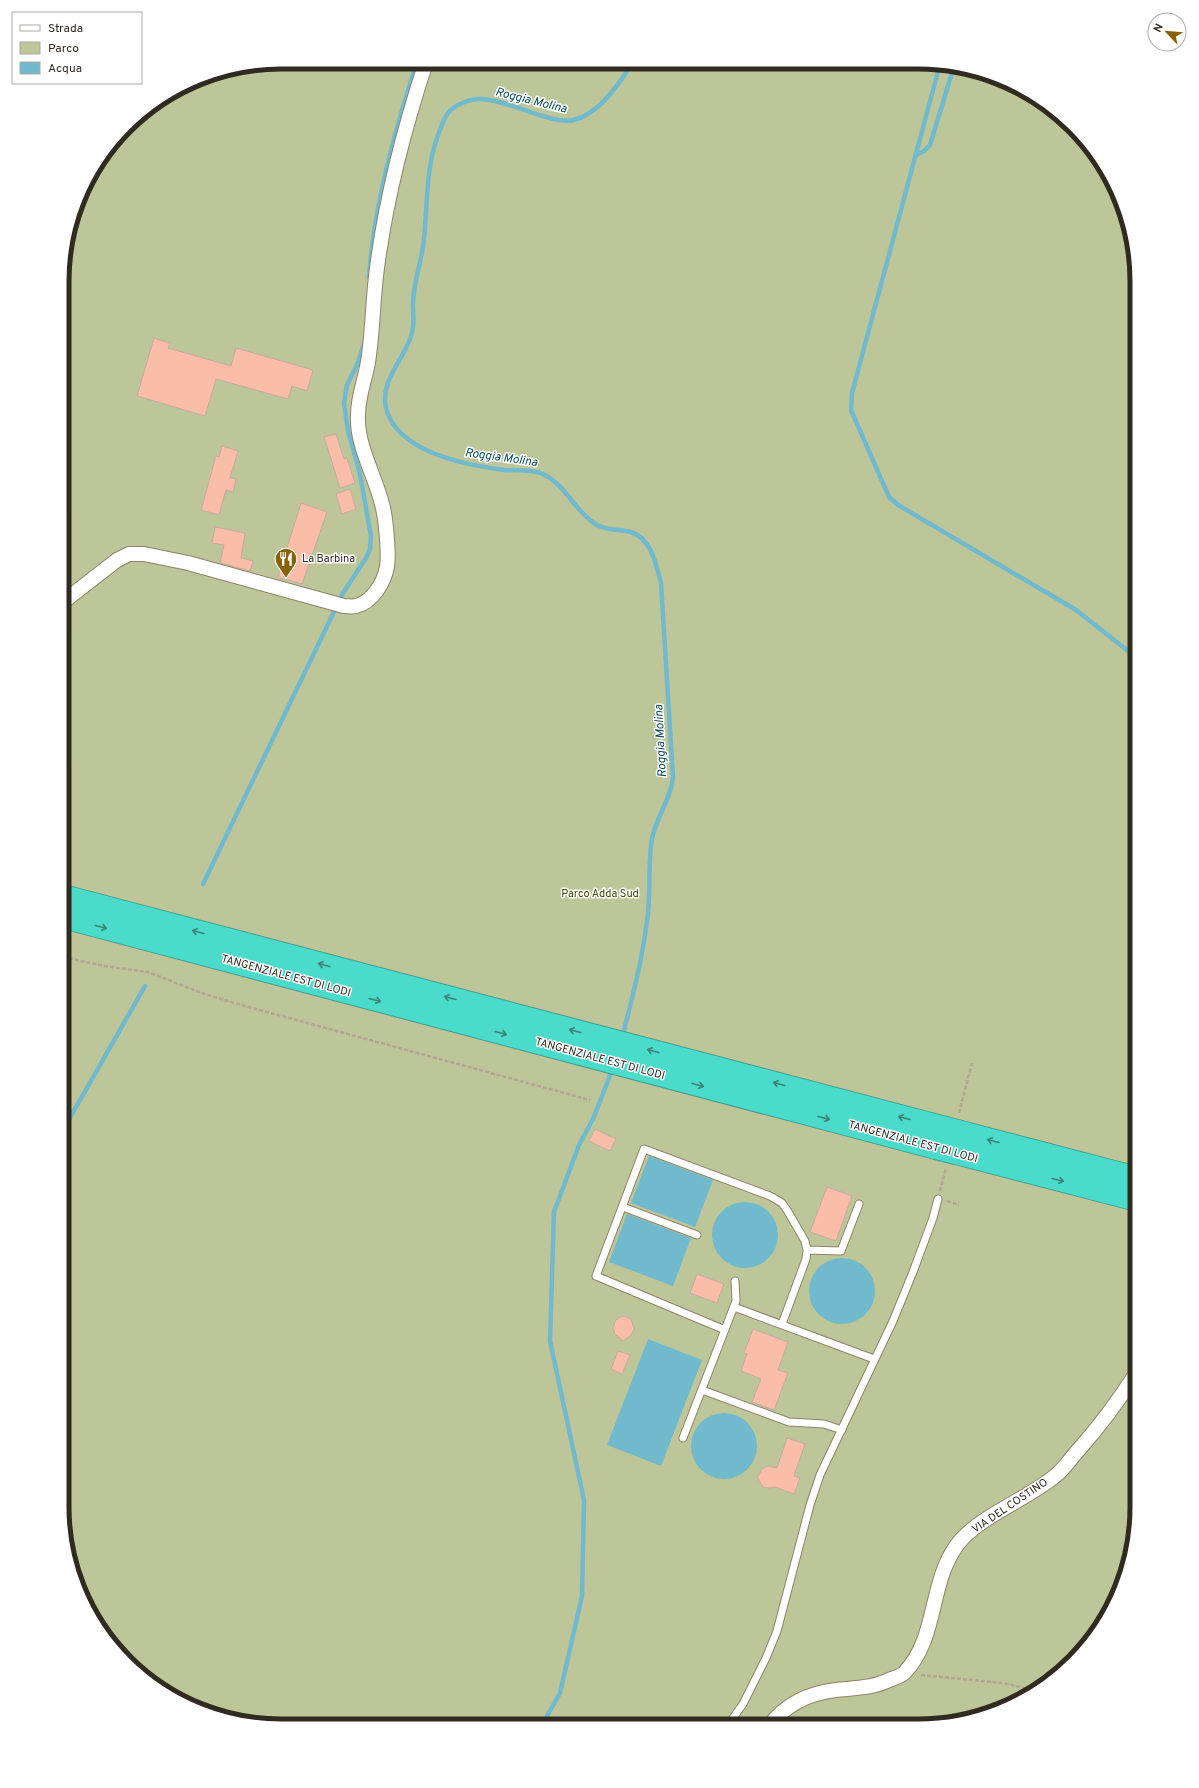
<svg xmlns="http://www.w3.org/2000/svg" width="1199" height="1788" font-family="Overpass,sans-serif">
<rect width="100%" height="100%" fill="#fef0d5"/>
<path fill="#bdc699" d="M281 62 947 64 1002 79 1051 107 1092 148 1120 197 1137 281V1521L1125 1577 1100 1629 1062 1672 1002 1709 918 1726 253 1724 198 1709 148 1681 107 1640 79 1591 62 1507 64 252 91 172 137 116 211 74Z"/>
<path fill="#71b9cc" d="M649 1156 713 1180 695 1227 631 1203Z
M712 1235a33 33 0 1 1 66 0a33 33 0 1 1-66 0Z
M627 1214 691 1238 673 1286 609 1262Z
M809 1291a33 33 0 1 1 66 0a33 33 0 1 1-66 0Z
M648 1339 702 1360 661 1466 607 1445Z
M691 1446a33 33 0 1 1 66 0a33 33 0 1 1-66 0Z"/>
<g fill="none" stroke-linecap="round" stroke-linejoin="round">
<path stroke="#71b9cc" stroke-width="4.5" d="M940 64 852 393 851 410 889 497 898 505 1076 610 1137 658
M916 155 924 151 930 145 954 66
M369 277C374 204 395 131 417 62
M203 884 343 593 366 558 370 549 371 536 360 474 348 431 344 403 347 385 357 365 364 344
M622 1038C632 999 642 961 647 921 651 896 648 871 651 845 653 821 671 801 673 777L661 583C656 565 652 539 631 532 620 529 608 531 597 525 575 512 566 485 543 474 531 469 516 471 504 470 465 465 397 452 386 408 380 382 402 361 410 339 415 327 413 316 413 304 413 283 422 261 424 239 428 200 425 166 441 127 443 122 445 116 449 112 456 104 470 99 480 99 507 99 553 126 574 120 599 114 620 83 632 63
M63 1130 145 986
M542 1725 560 1693 582 1596 584 1500 550 1341 554 1212 579 1145 593 1119 613 1068"/>
</g>
<path fill="#fabda7" stroke="#c8aa9f" d="M154 338 170 343 168 348 231 366 236 348 313 370 307 391 292 386 288 399 216 379 205 416 137 396Z
M336 434 344 459 347 458 355 483 340 488 324 437Z
M222 446 238 451 230 478 236 479 233 492 226 490 219 515 201 510 216 456 219 457Z
M350 489 356 509 342 514 336 494Z
M301 503 327 512 302 584 278 577Z
M215 527 245 533 241 558 253 561 250 571 220 563 224 545 212 543Z
M595 1129 616 1139 610 1151 589 1141Z
M827 1187 852 1196 836 1241 810 1232Z
M697 1274 724 1284 717 1303 690 1293Z
M624 1316 631 1319 634 1329 631 1335 623 1341 615 1334 613 1328 615 1321 620 1317Z
M753 1329 788 1342 778 1370 788 1373 774 1410 752 1402 761 1379 741 1371 747 1354 744 1353Z
M618 1351 630 1355 622 1374 611 1369Z
M787 1438 805 1444 794 1476 800 1478 794 1494 775 1487 770 1488 763 1487 757 1478 762 1469 768 1466 777 1468Z"/>
<g fill="none" stroke-linecap="round" stroke-linejoin="round">
<g stroke="#8e8269" stroke-width="9">
<path id="lane" d="M623 1207 697 1235
M807 1250 841 1251 859 1204
M734 1307 874 1359
M725 1330 596 1276 644 1149 770 1196 782 1203 787 1210 805 1241 807 1250 806 1259 782 1324
M702 1390 789 1422 824 1424 842 1430
M683 1438 736 1301 735 1281
M728 1725 743 1704 766 1658 777 1631 810 1505 820 1475 893 1321 913 1272 933 1218 938 1199"/>
</g>
<g stroke="#8e8269" stroke-width="16">
<path id="street" d="M63 602 117 560 129 554H144L188 563 344 606C348 606 353 607 356 606 373 602 384 582 387 567 389 554 386 518 382 504 375 475 356 445 358 414 358 395 367 375 369 355 373 326 373 297 377 268 386 199 404 129 426 62
M769 1726C786 1704 809 1693 836 1690 854 1688 873 1688 889 1680 894 1678 902 1676 905 1672 938 1637 929 1583 957 1545 977 1517 1028 1499 1055 1476 1063 1470 1069 1461 1075 1454 1099 1427 1118 1402 1137 1372"/>
</g>
<g stroke="#419d8e" stroke-width="24">
<path id="highway" d="M63 896 942 1127
M63 917 936 1148
M961 1132 1137 1178
M956 1153 1137 1200"/>
</g>
<path stroke="#b0a691" stroke-width="2.5" stroke-dasharray="4 2" stroke-linecap="butt" d="M63 957 104 966 148 972 199 992 234 1003 590 1100
M959 1113 972 1063
M940 1191 946 1168
M947 1201 959 1205
M921 1675 1003 1683 1033 1690"/>
<use href="#lane" stroke="#fff" stroke-width="7"/>
<use href="#street" stroke="#fff" stroke-width="14"/>
<use href="#highway" stroke="#4adbca" stroke-width="22"/>
<g stroke="#419d8e" stroke-width="24" stroke-linecap="butt">
<path id="highway-bridge" d="M942 1127 961 1132
M936 1148 956 1153"/>
</g>
<use href="#highway-bridge" stroke="#4adbca" stroke-width="22"/>
</g>
<defs><path id="oneway-shaft" d="M-6 0H5M1.5-3L5.5 0L1.5 3" fill="none" stroke-width="1.6" stroke-linecap="round" stroke-linejoin="round"/></defs>
<g stroke="#3d8375">
<use href="#oneway-shaft" transform="translate(101 927) rotate(15)"/>
<use href="#oneway-shaft" transform="translate(198 932) rotate(-165)"/>
<use href="#oneway-shaft" transform="translate(324 965) rotate(-165)"/>
<use href="#oneway-shaft" transform="translate(450 998) rotate(-165)"/>
<use href="#oneway-shaft" transform="translate(375 1000) rotate(15)"/>
<use href="#oneway-shaft" transform="translate(575 1031) rotate(-165)"/>
<use href="#oneway-shaft" transform="translate(501 1033) rotate(15)"/>
<use href="#oneway-shaft" transform="translate(653 1051) rotate(-165)"/>
<use href="#oneway-shaft" transform="translate(779 1084) rotate(-165)"/>
<use href="#oneway-shaft" transform="translate(698 1085) rotate(15)"/>
<use href="#oneway-shaft" transform="translate(824 1118) rotate(15)"/>
<use href="#oneway-shaft" transform="translate(904 1118) rotate(-165)"/>
<use href="#oneway-shaft" transform="translate(993 1141) rotate(-165)"/>
<use href="#oneway-shaft" transform="translate(1058 1180) rotate(14)"/>
</g>
<defs>
<g id="restaurant-pin" transform="scale(1.15)"><path d="M0 17L-7.5 6A9.5 9.5 0 1 1 7.5 6Z" fill="#886100" stroke="#fff"/><path d="M-5-6h1v4h1v-4h1v4h1v-4h1v5L-1.5 .5V6h-2V.5L-5-1ZM5-6V6H3V1.5H1.5Q1.5-4 5-6Z" fill="#fff"/></g>
</defs>
<g fill-rule="evenodd">
<use href="#restaurant-pin" x="286" y="559"/>
</g>
<g text-anchor="middle" dominant-baseline="central" stroke-width="3" stroke-linejoin="round" paint-order="stroke">
<g font-size="11" fill="#302b20" stroke="#fff" text-anchor="start">
<text x="302" y="559">La Barbina</text>
</g>
<g font-size="11" fill="#404905" stroke="#fff">
<text x="600" y="894">Parco Adda Sud</text>
</g>
<g font-size="11" fill="#302b20" stroke="#fff">
<text transform="translate(286 976) rotate(15)">TANGENZIALE EST DI LODI</text>
<text transform="translate(600 1059) rotate(15)">TANGENZIALE EST DI LODI</text>
<text transform="translate(913 1142) rotate(15)">TANGENZIALE EST DI LODI</text>
<text transform="translate(1010 1506) rotate(-34)">VIA DEL COSTINO</text>
</g>
<g font-size="12" font-style="italic" fill="#054856" stroke="#fff">
<text transform="translate(531 101) rotate(14)">Roggia Molina</text>
<text transform="translate(501 458) rotate(8)">Roggia Molina</text>
<text transform="translate(661 741) rotate(-93)">Roggia Molina</text>
</g>
</g>
<path d="M0 0H1199V1788H0ZM281 69H918A212 212 0 0 1 1130 281V1507A212 212 0 0 1 918 1719H281A212 212 0 0 1 69 1507V281A212 212 0 0 1 281 69Z" fill="#fff" fill-rule="evenodd"/>
<path fill="none" stroke="#302b20" stroke-width="5" d="M281 69H918A212 212 0 0 1 1130 281V1507A212 212 0 0 1 918 1719H281A212 212 0 0 1 69 1507V281A212 212 0 0 1 281 69Z"/>
<rect x="12" y="12" width="130" height="72" fill="#ffffff" stroke="#acaaa6"/>
<rect x="20" y="25" width="20" height="6" fill="#ffffff" stroke="#acaaa6"/>
<text x="48" y="32" font-size="12" fill="#302b20">Strada</text>
<rect x="20" y="42" width="20" height="12" fill="#bdc699" stroke="#acaaa6"/>
<text x="48" y="52" font-size="12" fill="#302b20">Parco</text>
<rect x="20" y="62" width="20" height="12" fill="#71b9cc" stroke="#acaaa6"/>
<text x="48" y="72" font-size="12" fill="#302b20">Acqua</text>
<g transform="translate(1167 32) rotate(296)"><circle r="19" fill="#ffffff" stroke="#acaaa6"/>
<path d="M0-3L7 15L0 10L-7 15Z" fill="#886100"/>
<text y="-6" font-size="11" font-weight="bold" text-anchor="middle" fill="#302b20">N</text>
</g>
</svg>
